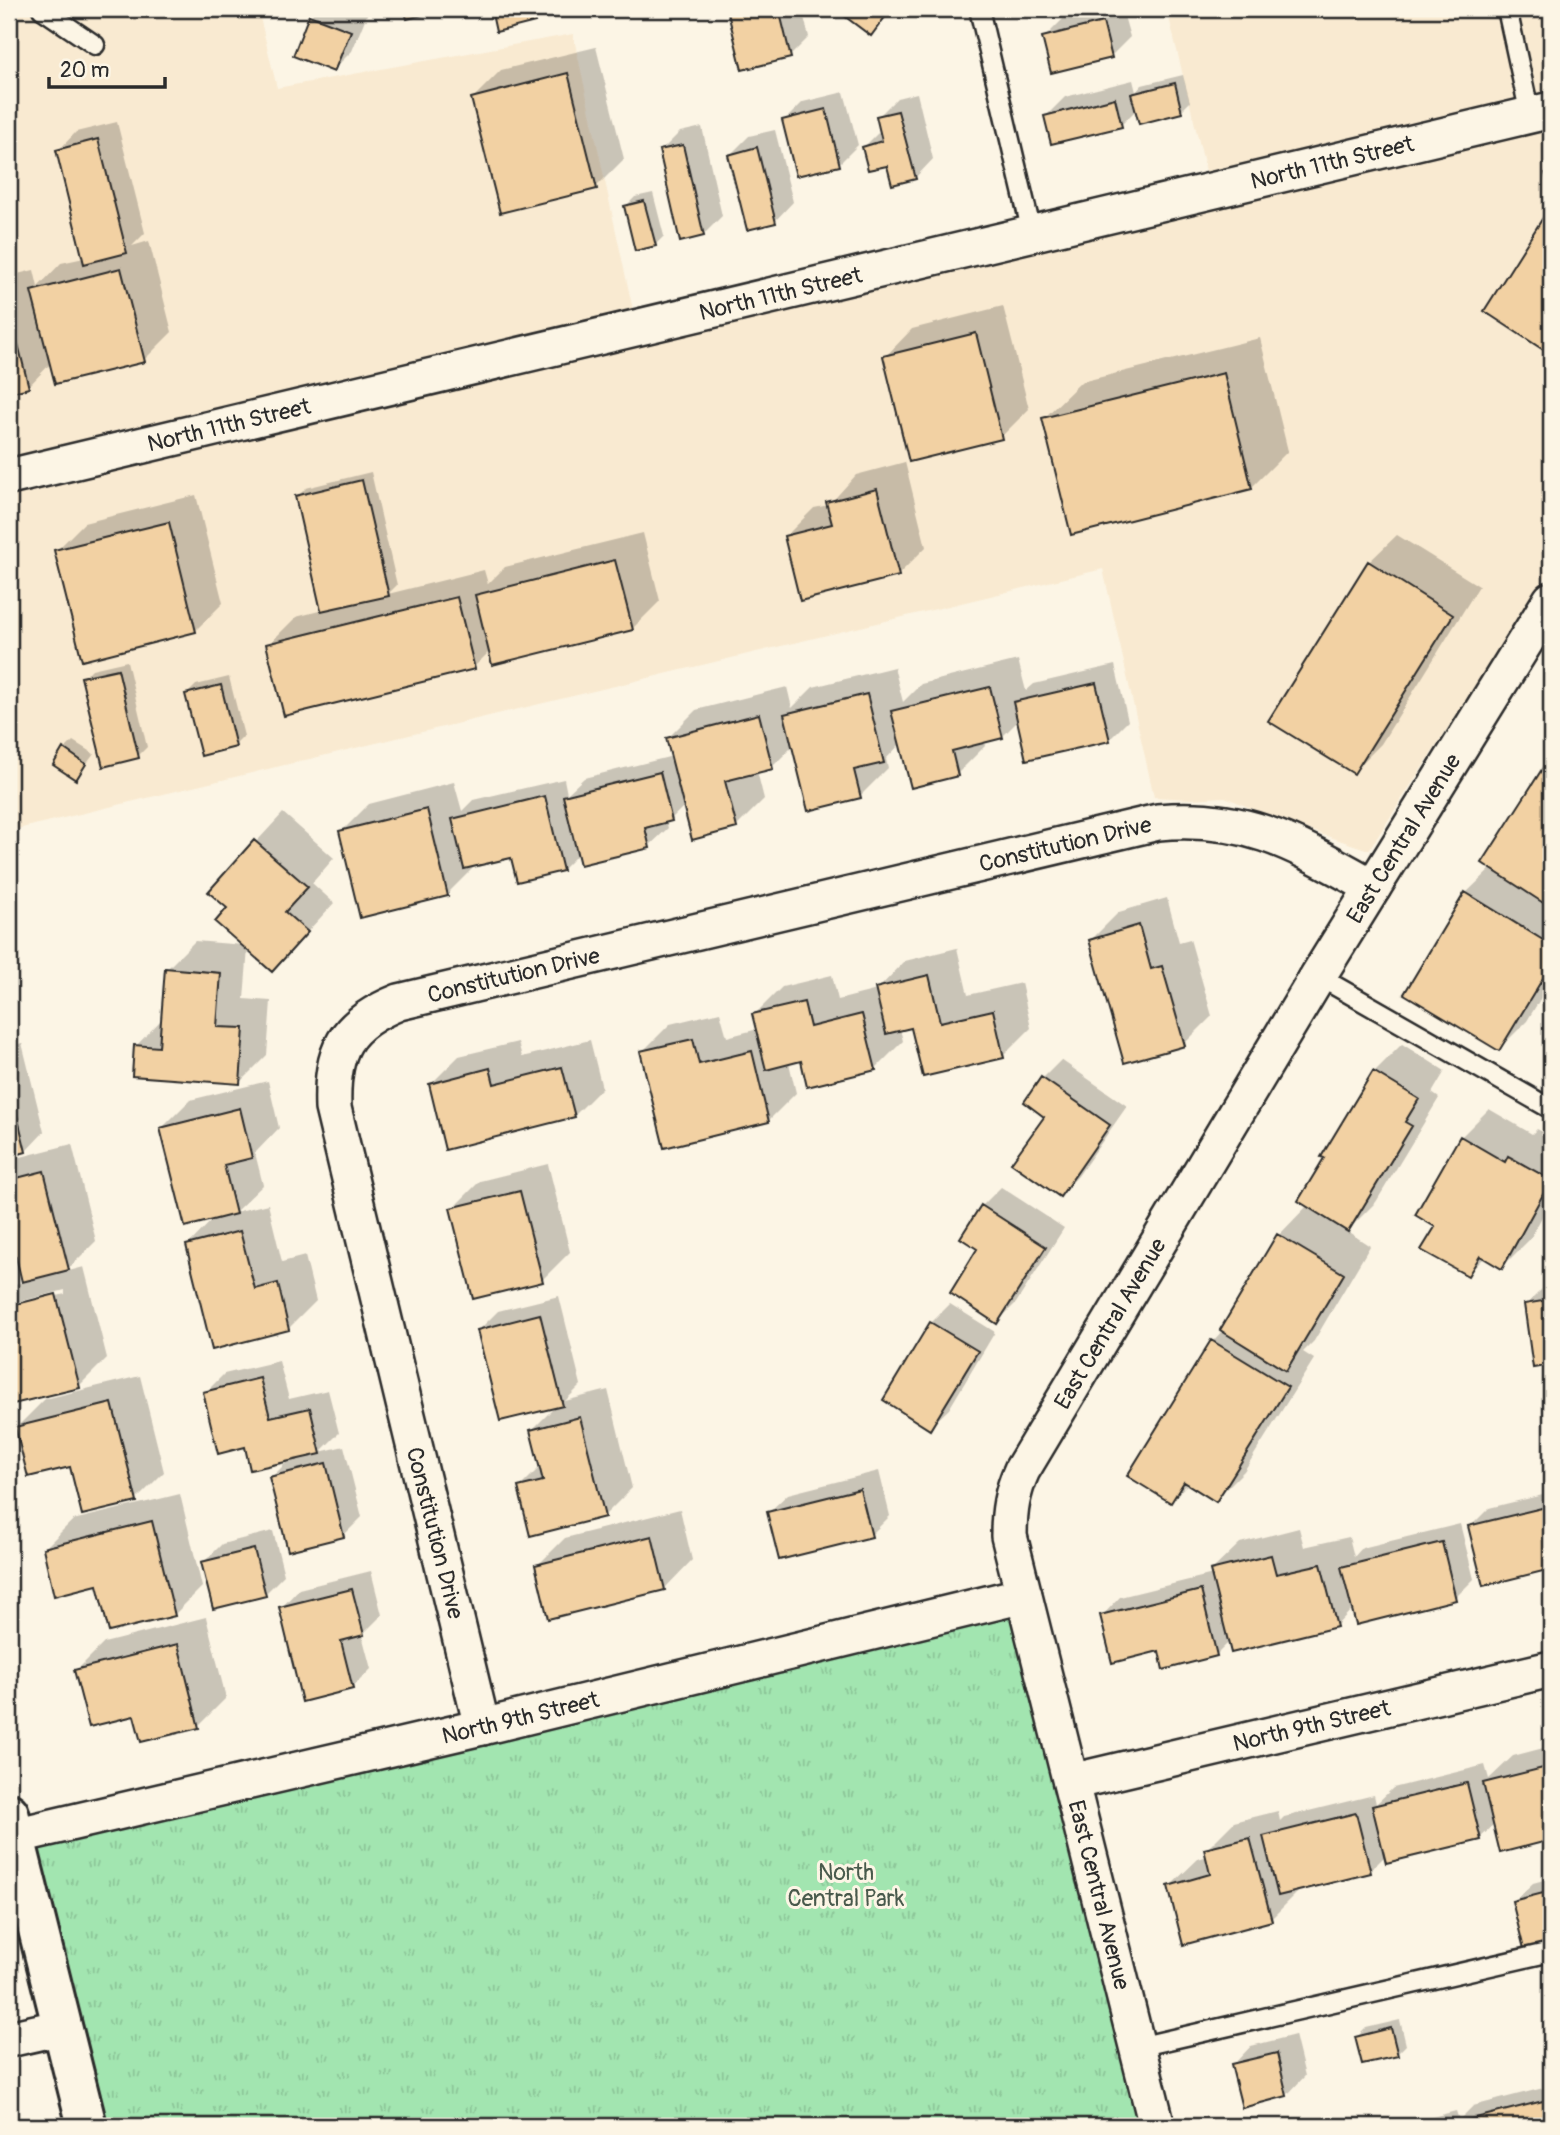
<svg xmlns="http://www.w3.org/2000/svg" width="1560" height="2135" font-family="Pangolin,sans-serif">
<defs>
<pattern id="park-tufts" width="24" height="20" patternUnits="userSpaceOnUse" patternTransform="scale(1.75)"><rect width="24" height="20" fill="#a2e5b0"/><path d="M3 7l-1-3M5 7V3M7 7l1-3M15 17l-1-3M17 17v-4M19 17l1-3" fill="none" stroke="#8cc598"/></pattern>
</defs>
<rect width="100%" height="100%" fill="#fcf5e5"/>
<filter id="ink" filterUnits="userSpaceOnUse"><feTurbulence type="fractalNoise" baseFrequency=".0143" numOctaves="2"/><feDisplacementMap in="SourceGraphic" scale="14" xChannelSelector="R" yChannelSelector="G"/><feConvolveMatrix kernelMatrix="1 2 1 2 8 2 1 2 1" color-interpolation-filters="sRGB"/></filter>
<g filter="url(#ink)">
<path fill="#f9ead1" d="M9 9H258L277 88 573 34 633 310 1207 175 1167 9H1551V568L1369 850 1276 819 1225 797 1190 799 1154 797 1103 569 9 831Z"/>
<path fill="url(#park-tufts)" stroke="#66886e" stroke-width="2" d="M1024 1595 1156 2126H87L14 1836Z"/>
<path fill="#0003" fill-rule="evenodd" d="M317 9H359L368 12 352 51 333 70 310 16Z
M492 9H546L534 21 497 30Z
M729 9H802L809 37 790 56 743 68Z
M838 9H895L871 34Z
M1105 9H1122L1130 37 1111 56 1044 38 1063 19Z
M596 47 624 159 596 187 473 98 501 70Z
M1183 75 1190 102 1181 111 1137 109 1121 125 1046 116 1065 97 1133 80 1136 92 1142 85Z
M844 92 858 145 839 164 784 121 803 102Z
M917 93 933 159 915 178 864 147 881 130 878 117 897 98Z
M117 122 145 233 132 246 149 241 172 332 144 360 51 363 28 387 9 391V276L34 270 38 287 61 263 84 258 58 151 76 132Z
M702 127 722 216 703 235 661 151 680 132Z
M775 130 793 202 775 221 730 155 749 136Z
M653 193 664 236 655 245 626 206 635 197Z
M1551 209V353L1486 311Z
M1003 306 1029 409 1001 437 885 357 912 329Z
M1260 338 1288 451 1251 488 1044 418 1081 382Z
M905 462 926 547 898 575 786 536 814 508 829 505 856 475Z
M371 472 397 585 388 594 484 570 488 584 505 567 643 533 660 601 632 629 490 651 474 667 268 645 296 617 323 610 297 497 306 488Z
M196 495 223 603 195 631 56 551 84 523Z
M1397 535 1479 586 1381 744 1353 772 1369 562Z
M1018 660 1026 691 1034 684 1115 665 1128 721 1109 740 1019 720 1002 737 984 741 985 746 957 774 901 743 886 759 888 768 860 796 793 746 772 767 757 771 764 799 736 827 685 805 671 819 666 820 668 828 649 846 579 853 562 870 512 856 475 866 447 894 341 832 369 804 454 782 462 811 473 800 564 779 567 794 584 778 673 756 668 738 696 710 787 687 792 708 813 687 894 667 903 702 921 684Z
M127 661 147 747 138 756 83 678 92 669Z
M229 677 244 736 235 745 187 694 196 685Z
M73 741 94 754 76 778 65 749Z
M1551 760V981L1527 1021 1499 1049 1466 893 1492 868Z
M283 813 334 858 312 883 334 903 272 970 248 948 244 999 271 1001 267 1055 239 1083 136 1046 163 1018 167 969 195 941 244 945 229 908 211 891Z
M1167 898 1179 942 1190 939 1212 1016 1184 1044 1091 940 1119 912Z
M957 948 968 995 1021 983 1031 1028 1003 1056 913 1026 900 1029 903 1041 875 1069 802 1059 789 1063 796 1093 768 1121 642 1052 670 1024 720 1012 727 1037 758 1029 754 1015 782 987 832 975 838 1000 877 990 905 961Z
M590 1040 602 1088 574 1116 431 1084 459 1056 518 1042 522 1057Z
M22 1043 44 1132 26 1151 9 1155V1047Z
M1402 1044 1445 1071 1432 1093 1439 1098 1376 1202 1347 1231 1370 1246 1314 1341 1303 1352 1314 1359 1244 1471 1216 1499 1189 1483 1170 1501 1129 1475 1213 1341 1223 1330 1279 1235 1308 1205 1374 1072Z
M1061 1060 1127 1106 1078 1176 1060 1195 1046 1116 1043 1078Z
M268 1081 279 1128 255 1153 263 1185 235 1212 268 1204 282 1262 305 1256 316 1301 288 1329 188 1245 215 1217 162 1128 190 1100Z
M1489 1109 1532 1134 1537 1129 1551 1137V1200L1530 1239 1502 1267 1485 1257 1468 1274 1437 1226 1461 1137Z
M72 1144 96 1241 65 1272 84 1267 107 1358 79 1386 10 1403 9 1291 15 1284 24 1282 17 1255 9 1257V1160ZM65 1290V1294L18 1306V1302Z
M548 1164 570 1252 542 1280 452 1209 480 1181Z
M1001 1187 1064 1228 1016 1303 997 1322 980 1248 982 1206Z
M1551 1274V1384H1550L1547 1364 1526 1305 1548 1283 1547 1278Z
M559 1296 581 1385 565 1401 608 1390 632 1488 604 1516 520 1487 541 1466 532 1430 557 1405 479 1330 498 1311Z
M950 1304 995 1332 949 1409 930 1427 931 1323Z
M279 1361 289 1399 328 1390 339 1433 320 1452 344 1446 362 1517 343 1536 271 1478 290 1459 205 1393 224 1374Z
M140 1376 164 1472 136 1500 71 1464 17 1427 45 1399Z
M879 1471 890 1516 871 1535 769 1512 788 1494Z
M1551 1493V1567L1484 1583 1470 1527 1489 1508Z
M180 1494 202 1587 174 1615 99 1583 45 1548 73 1520Z
M680 1509 692 1560 665 1588 537 1566 565 1538Z
M1460 1524 1474 1579 1455 1598 1353 1608 1336 1626 1230 1641 1216 1655 1161 1649 1102 1616 1120 1597 1213 1574 1212 1570 1240 1543 1299 1528 1304 1547 1349 1537 1354 1557 1362 1548Z
M273 1531 284 1575 265 1594 203 1563 222 1544Z
M371 1571 382 1615 362 1635 371 1669 352 1688 281 1608 299 1589Z
M206 1617 226 1698 198 1726 135 1714 76 1671 104 1643Z
M1551 1746V1838L1501 1851 1495 1824 1480 1838 1386 1855 1370 1871 1299 1889V1891L1271 1919 1170 1886 1198 1859 1208 1856 1206 1850 1234 1822 1278 1811 1280 1821 1284 1817 1374 1795 1376 1804 1393 1788 1485 1765 1489 1779 1513 1756Z
M1551 1878V1940L1525 1946 1514 1901 1533 1883Z
M1400 2020 1406 2045 1397 2054 1357 2037 1366 2028Z
M1295 2035 1305 2076 1287 2095 1233 2065 1251 2046Z
M1551 2086V2126H1397L1456 2111 1459 2120 1473 2106Z
M19 2116 22 2126H9V2119Z"/>
<path fill="#f2d1a3" stroke="#2b2b2b" stroke-width="2" d="M404 9H437L438 11 407 19Z
M491 9H531L535 22 496 32Z
M727 9H779L791 58 742 70Z
M835 9H874L885 17 871 36Z
M309 15 351 31 334 72 293 56Z
M1103 22 1112 58 1051 73 1042 37Z
M568 73 597 189 500 213 471 98Z
M1175 83 1182 113 1139 124 1131 94Z
M1115 98 1122 127 1051 144 1044 116Z
M826 109 840 166 796 176 782 120Z
M898 111 916 179 892 185 887 166 868 170 862 147 882 141 876 116Z
M98 139 127 253 84 264 56 150Z
M683 145 704 236 680 242 659 150Z
M757 147 776 223 747 230 728 155Z
M1551 171V197L1545 173Z
M644 201 656 246 635 251 624 206Z
M1551 205V355L1484 311Z
M121 268 145 362 55 384 31 291Z
M9 308 29 388 9 393Z
M976 333 1002 439 909 462 883 356Z
M1224 373 1252 489 1071 535 1042 418Z
M362 480 389 596 321 611 295 496Z
M877 489 899 576 800 601 784 536 832 524 826 502Z
M169 522 196 632 82 661 54 550Z
M615 560 633 630 492 665 475 595Z
M1368 561 1453 615 1354 774 1268 721Z
M457 597 475 669 284 716 266 644Z
M118 669 139 758 103 767 81 677Z
M1096 683 1110 741 1026 760 1013 702Z
M221 685 236 747 201 756 185 694Z
M990 687 1003 738 952 751 958 776 911 788 891 711Z
M867 694 884 763 854 770 861 798 808 811 784 714Z
M759 714 773 769 725 781 737 828 692 840 666 738Z
M63 748 86 764 76 780 53 765Z
M1546 763 1551 767V908L1482 863Z
M660 772 672 821 645 828 650 848 580 865 563 796Z
M545 796 563 871 517 882 511 858 464 869 452 819Z
M427 809 448 896 360 918 339 831Z
M254 840 308 887 285 912 308 932 272 972 215 922 227 908 208 892Z
M1465 892 1551 945V965L1499 1051 1404 994Z
M1139 925 1151 969 1162 966 1185 1046 1124 1063 1089 940Z
M165 968 221 973 217 1027 244 1028 240 1084 132 1076 134 1045 159 1047Z
M929 975 940 1022 993 1010 1004 1058 923 1077 911 1028 886 1034 875 988Z
M804 1002 810 1027 862 1014 876 1070 807 1087 801 1061 766 1070 752 1014Z
M693 1039 699 1064 752 1051 769 1122 664 1148 640 1051Z
M562 1067 575 1117 445 1150 429 1084 490 1068 494 1084Z
M1373 1071 1419 1099 1405 1122 1412 1126 1348 1232 1298 1201 1324 1158 1321 1157Z
M1041 1077 1110 1125 1060 1197 1011 1163 1044 1117 1024 1102Z
M9 1082 26 1152 9 1157Z
M240 1108 252 1158 224 1165 236 1214 185 1227 160 1128Z
M1460 1136 1505 1162 1508 1156 1551 1180 1502 1269 1480 1256 1468 1276 1421 1250 1435 1227 1415 1215Z
M44 1171 69 1270 22 1282 16 1257 9 1259V1180Z
M520 1191 543 1282 473 1299 450 1208Z
M981 1205 1046 1247 997 1324 950 1293 977 1249 960 1238Z
M240 1231 255 1289 278 1283 289 1330 212 1350 186 1245Z
M1277 1234 1344 1274 1286 1371 1220 1330Z
M1551 1277V1385L1548 1386 1545 1366 1533 1368 1524 1304 1549 1300 1546 1278Z
M56 1294 80 1388 9 1405V1306Z
M540 1314 563 1406 500 1421 477 1330Z
M930 1322 978 1351 930 1430 883 1400Z
M1211 1340 1288 1387 1216 1502 1184 1482 1171 1503 1127 1476Z
M260 1378 270 1417 310 1408 321 1454 250 1470 245 1447 218 1454 203 1392Z
M112 1403 137 1502 82 1515 70 1467 28 1477 15 1427Z
M580 1417 605 1517 530 1536 518 1487 543 1481 530 1430Z
M326 1463 344 1537 288 1551 269 1477Z
M860 1489 872 1537 779 1560 767 1512Z
M1546 1507 1551 1527V1569L1483 1586 1468 1526Z
M152 1521 175 1616 109 1632 97 1585 54 1596 43 1548Z
M652 1536 665 1590 548 1619 535 1565Z
M1442 1542 1456 1600 1356 1625 1341 1567Z
M254 1549 266 1596 213 1609 201 1562Z
M1271 1555 1276 1574 1321 1564 1337 1627 1231 1653 1210 1570Z
M352 1589 364 1635 341 1641 353 1689 302 1702 279 1607Z
M1201 1590 1217 1656 1163 1670 1159 1651 1112 1663 1100 1615Z
M178 1644 199 1728 141 1742 134 1716 89 1727 74 1670Z
M1551 1766V1840L1500 1853 1483 1783Z
M1467 1783 1481 1840 1386 1863 1372 1806Z
M1356 1813 1371 1873 1278 1896 1263 1836Z
M1250 1838 1272 1921 1183 1945 1168 1886 1210 1874 1204 1849Z
M1551 1891V1942L1524 1949 1512 1901Z
M1391 2028 1398 2056 1362 2064 1355 2037Z
M1277 2053 1287 2096 1242 2108 1231 2064Z
M1547 2100 1551 2126H1453L1452 2124Z"/>
<g fill="none" stroke-linecap="round" stroke-linejoin="round">
<g stroke="#2b2b2b" stroke-width="23">
<path id="service" d="M42 9 95 45
M979 9 1032 233
M1507 9 1530 115
M1318 976 1551 1109
M1138 2047 1551 1952"/>
</g>
<g stroke="#2b2b2b" stroke-width="40">
<g id="minor">
<path id="s1" d="M9 477 1551 110"/>
<path id="s2" d="M482 1727 333 1108C331 1051 344 1024 399 1002L1158 822C1248 814 1297 845 1373 887"/>
<path id="s3" d="M1071 1782 1551 1669"/>
<path id="s4" d="M14 1836 482 1727 1024 1595"/>
<path d="M9 2039 62 2027"/>
<path id="s5" d="M1157 2126 1009 1536C1009 1511 1012 1492 1022 1470L1318 976 1551 600"/>
</g>
</g>
<g stroke="#2b2b2b" stroke-width="44">
<path id="tertiary" d="M9 1813 87 2126"/>
</g>
<use href="#service" stroke="#fcf5e5" stroke-width="18"/>
<use href="#minor" stroke="#fcf5e5" stroke-width="35"/>
<use href="#tertiary" stroke="#fcf5e5" stroke-width="38"/>
</g>
</g>
<g text-anchor="middle" dominant-baseline="central" stroke-width="6" stroke-linejoin="round" paint-order="stroke">
<g font-size="23" fill="#2b2b2b" stroke="#fcf5e5">
<text stroke="none"><textPath href="#s1" startOffset="1360">North 11th Street</textPath></text>
<text stroke="none"><textPath href="#s1" startOffset="793">North 11th Street</textPath></text>
<text stroke="none"><textPath href="#s1" startOffset="226">North 11th Street</textPath></text>
<text stroke="none"><textPath href="#s5" startOffset="1414">East Central Avenue</textPath></text>
<text stroke="none"><textPath href="#s2" startOffset="1458">Constitution Drive</textPath></text>
<text stroke="none"><textPath href="#s2" startOffset="891">Constitution Drive</textPath></text>
<text stroke="none"><textPath href="#s5" startOffset="847">East Central Avenue</textPath></text>
<text transform="translate(435 1533) rotate(76)">Constitution Drive</text>
<text stroke="none"><textPath href="#s4" startOffset="520">North 9th Street</textPath></text>
<text stroke="none"><textPath href="#s3" startOffset="247">North 9th Street</textPath></text>
<text transform="translate(1099 1895) rotate(76)">East Central Avenue</text>
</g>
<g font-size="23" fill="#495a4c" stroke="#fcf5e5">
<text x="846" y="1872">North<tspan x="846" dy="26">Central Park</tspan></text>
</g>
</g>
<rect width="1560" height="2135" fill="none" stroke="#fcf5e5" stroke-width="35"/>
<rect x="18" y="18" width="1525" height="2100" fill="none" stroke="#2b2b2b" stroke-width="2.5" filter="url(#ink)"/>
<path d="M49 77v10h116v-10" fill="none" stroke="#2b2b2b" stroke-width="3.5"/>
<text x="60" y="77" font-size="21" fill="#2b2b2b" stroke="#fcf5e5" stroke-width="5" paint-order="stroke">20 m</text>
</svg>
